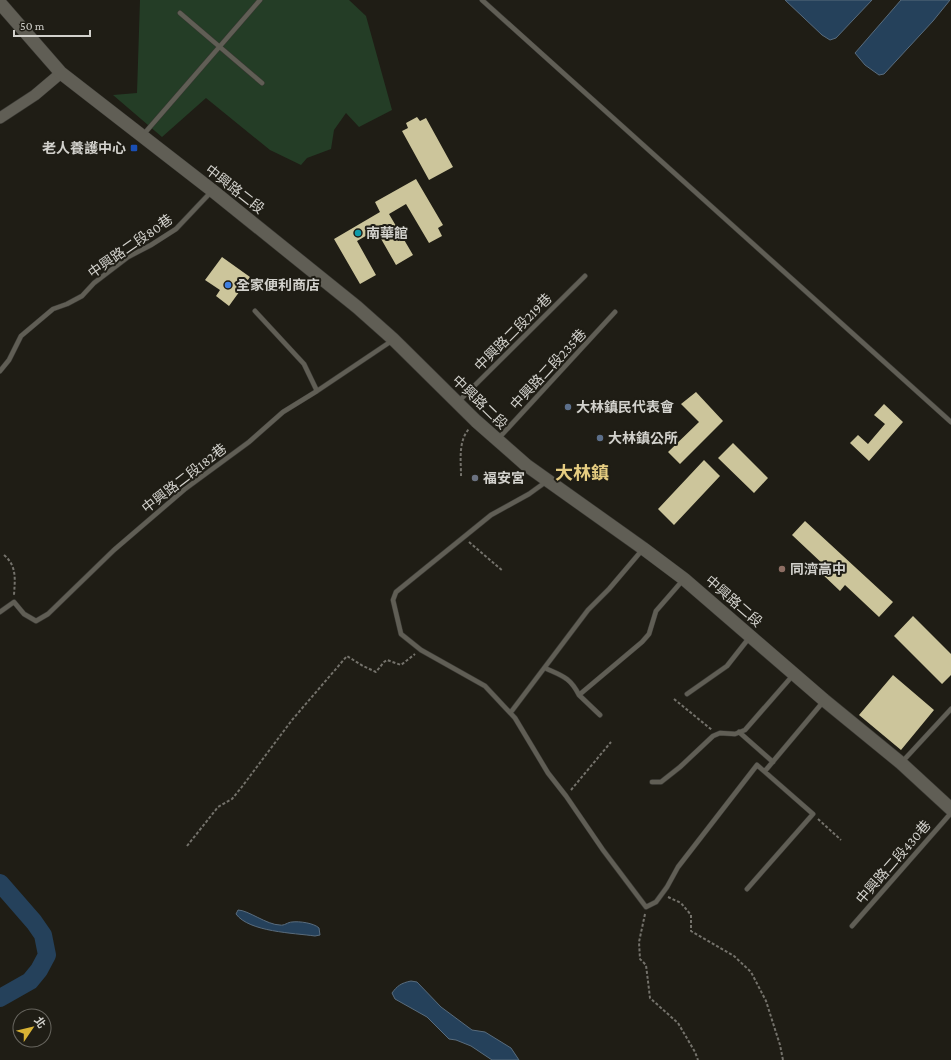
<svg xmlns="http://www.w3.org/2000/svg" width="951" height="1060" font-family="'Crimson Pro','Noto Sans TC',serif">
<rect width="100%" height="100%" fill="#1f1d15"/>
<path fill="#243d26" d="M140 0H349L366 16 392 110 359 127 346 113 334 130 331 149 307 158 301 165 270 150 206 98 162 137 113 95 137 93Z"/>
<path fill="#25415b" stroke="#596c7d" d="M785 0H872L836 38 830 40 822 35Z
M901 0H950L933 21 884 74 879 75 865 65 855 53Z
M238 910C248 910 267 925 280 925 284 926 288 922 292 922 299 921 314 923 319 928L320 935 315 936C294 933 249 932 236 914Z
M411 981 417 982 441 1007 472 1030 485 1032 511 1048 519 1060H492L471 1046 456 1040 449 1039 427 1017 395 999 392 993C397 986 401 983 411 981Z"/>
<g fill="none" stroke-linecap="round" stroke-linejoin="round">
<path stroke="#25415b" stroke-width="18" d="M0 883 34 922 43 935 47 955 39 970 30 981 0 998"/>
</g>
<path fill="#ccc59b" d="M417 117 420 121 426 118 453 167 429 180 402 131 408 128 406 123Z
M416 179 443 225 438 228 442 236 429 243 406 204 389 214 413 255 396 265 376 230 357 241 376 275 360 284 334 239 380 212 375 202Z
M222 257 250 277 229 306 216 296 220 290 205 280Z
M696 392 723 421 680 464 668 452 699 422 681 404Z
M884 404 903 422 869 461 850 443 858 435 868 444 885 424 874 415Z
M733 443 768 478 754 493 718 458Z
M704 460 720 476 674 525 658 509Z
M805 521 893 602 879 617 845 585 840 591 820 572 825 566 792 535Z
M913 616 951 654V675L942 684 894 636Z
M893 675 934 710 901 750 859 715Z"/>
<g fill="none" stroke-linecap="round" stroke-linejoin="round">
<g stroke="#393833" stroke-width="5.5">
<path id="service" d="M482 0 951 422
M180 13 262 83
M143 135 260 0
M255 311 304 364 317 391
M0 371 9 360 21 336 53 309 67 304 82 296 94 283 128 257 151 245 176 229 211 192
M458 402 585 276
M498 439 615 312
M547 481 529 494 491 515 396 592 393 600 401 634 421 650 485 686 515 718 548 773 566 796 603 850 646 907 656 902 667 887 678 867 757 765 813 814 747 889
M0 612 14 602 24 614 36 621 48 614 114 550 185 489 249 442 283 412 317 391 393 340
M545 668C562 676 570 677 579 695
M687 694 727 666 749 638
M511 712 588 610 609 589 643 549
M600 715 579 695 642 642 649 634 656 611 683 580
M739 732 773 762
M902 762 951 709
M765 771 823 702
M652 782H661L680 767 713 736 720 733 735 734 745 730 794 674
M852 926 951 813"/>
</g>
<g stroke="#393833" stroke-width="12">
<path id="tertiary" d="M0 118 35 95 61 73"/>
</g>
<g stroke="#393833" stroke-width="14">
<path id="secondary" d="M0 3 61 73 213 191 357 307 393 339 476 421 526 465 644 549 684 579 824 700 901 763 951 809"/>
</g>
<path stroke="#74726b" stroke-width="2" stroke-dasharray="3 2" stroke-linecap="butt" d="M461 476C461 461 458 441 469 429
M469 542 503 571
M4 555C17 566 15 579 14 595
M674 699 712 730
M571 790 611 742
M818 819 841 840
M187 846 218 807 232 799 241 788 292 720 347 656 363 666 376 672 384 662 387 660 401 665 415 654
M668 897 681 903 691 915V931L734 956 751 972 766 1001 780 1045 783 1060
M645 914 639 942 640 959 646 965 650 998 678 1023 695 1052 698 1060"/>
<use href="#service" stroke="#605e55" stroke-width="4.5"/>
<use href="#tertiary" stroke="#605e55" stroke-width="11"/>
<use href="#secondary" stroke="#605e55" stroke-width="13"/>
</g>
<rect fill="#1a4fb4" stroke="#1f1d15" stroke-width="1.5" x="130" y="144" width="8" height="8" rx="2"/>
<circle fill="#0f9aa8" stroke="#1f1d15" stroke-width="1.5" cx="358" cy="233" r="4"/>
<circle fill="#3f7fe0" stroke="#1f1d15" stroke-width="1.5" cx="228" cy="285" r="4"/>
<g fill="#5c6f8a" stroke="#1f1d15" stroke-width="1.5">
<circle cx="568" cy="407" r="4"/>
<circle cx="600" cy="438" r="4"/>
</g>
<circle fill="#6b7280" stroke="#1f1d15" stroke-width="1.5" cx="475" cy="478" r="4"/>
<circle fill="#8d6e63" stroke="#1f1d15" stroke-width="1.5" cx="782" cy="569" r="4"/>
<g text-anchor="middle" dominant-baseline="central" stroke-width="4" stroke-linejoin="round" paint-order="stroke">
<g font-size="14" font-weight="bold" fill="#d2d1cc" stroke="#1f1d15" text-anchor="start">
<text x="126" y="148" text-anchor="end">老人養護中心</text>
<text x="366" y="233">南華館</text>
<text x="236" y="285">全家便利商店</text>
<text x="576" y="407">大林鎮民代表會</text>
<text x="608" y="438">大林鎮公所</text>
<text x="483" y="478">福安宮</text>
<text x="790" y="569">同濟高中</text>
</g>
<g font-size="14" fill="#d2d1cc" stroke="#1f1d15">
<text transform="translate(235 189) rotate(38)">中興路二段</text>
<text transform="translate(130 246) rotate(-35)">中興路二段80巷</text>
<text transform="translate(513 332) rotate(-45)">中興路二段219巷</text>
<text transform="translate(548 369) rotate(-47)">中興路二段235巷</text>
<text transform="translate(480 402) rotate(44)">中興路二段</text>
<text transform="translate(184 478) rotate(-38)">中興路二段182巷</text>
<text transform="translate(734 601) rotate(41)">中興路二段</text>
<text transform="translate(893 862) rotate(-49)">中興路二段430巷</text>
</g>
<g font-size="18" font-weight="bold" fill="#e6cd81" stroke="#1f1d15">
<text x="582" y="473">大林鎮</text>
</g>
</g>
<g transform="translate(32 1028) rotate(55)"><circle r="19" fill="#1f1d15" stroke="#67655e"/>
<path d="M0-3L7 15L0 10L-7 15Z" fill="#d9b334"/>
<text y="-6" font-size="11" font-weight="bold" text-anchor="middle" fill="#d2d1cc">北</text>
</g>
<path d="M14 30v6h76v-6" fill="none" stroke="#d2d1cc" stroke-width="2"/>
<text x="20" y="30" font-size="12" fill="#d2d1cc" stroke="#1f1d15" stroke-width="3" paint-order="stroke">50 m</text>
</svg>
